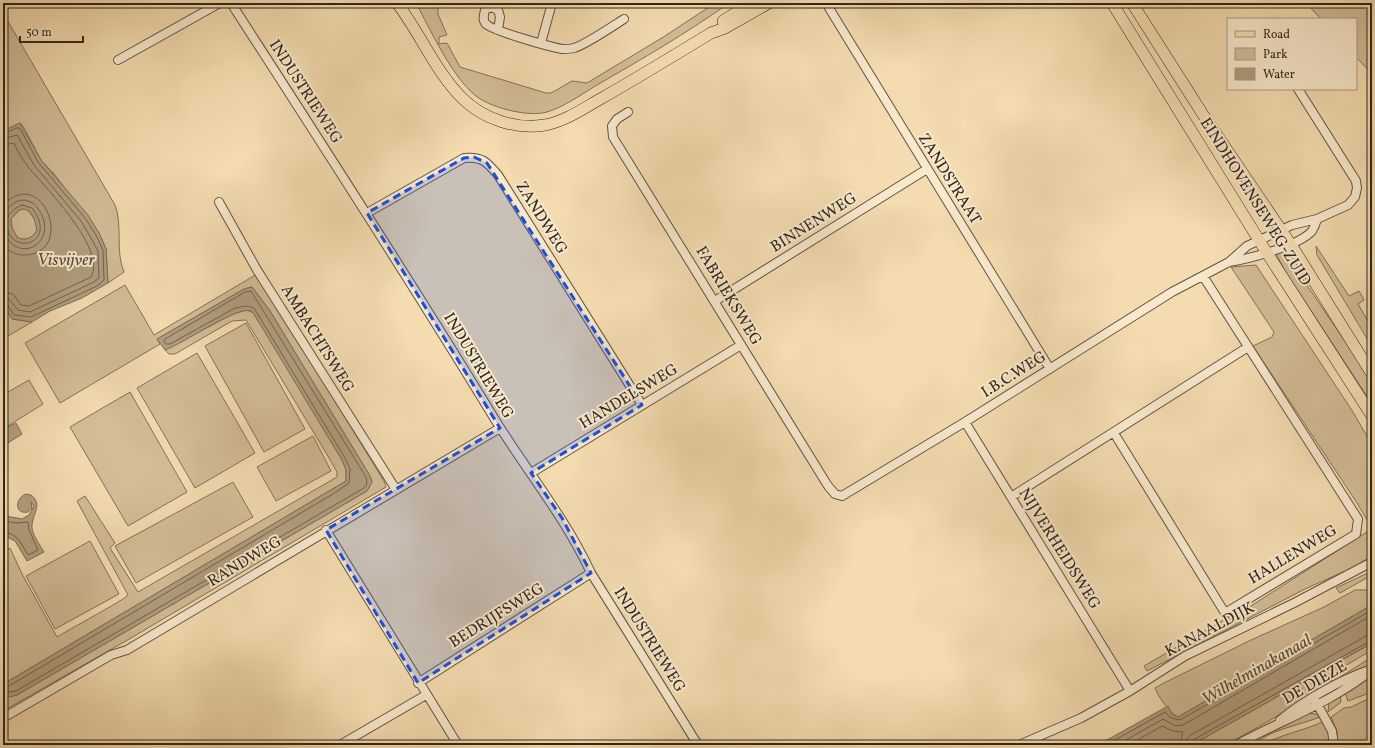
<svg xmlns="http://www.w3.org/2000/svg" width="1375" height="748" font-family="Vollkorn,serif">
<rect width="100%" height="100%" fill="#f4dcb0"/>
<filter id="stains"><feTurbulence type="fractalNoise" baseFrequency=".005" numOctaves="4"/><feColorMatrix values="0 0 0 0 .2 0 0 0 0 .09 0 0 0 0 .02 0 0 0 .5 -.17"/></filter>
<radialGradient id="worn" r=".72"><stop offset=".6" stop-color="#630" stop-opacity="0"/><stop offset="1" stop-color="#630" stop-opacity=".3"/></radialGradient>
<path fill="#d3bd97" stroke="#81725a" d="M416 3H438V14L447 35 439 37V44L447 43 460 67 546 93H551L572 81 587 83 665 36 715 3H729C687 33 642 59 597 85 582 94 564 107 547 112 529 117 498 109 482 100 456 86 430 29 416 3Z
M1306 3H1372V74L1356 57V19H1321Z
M3 13 115 205C123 226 115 251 124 272L108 283 106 249 99 233 54 174 41 160 23 126 20 123 3 131Z
M23 209 28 210 35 220 37 230C33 238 25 242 17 237L12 228 11 219 19 210Z
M1316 246 1349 296 1359 291 1364 300 1358 304 1372 328V347L1317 255Z
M1283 250 1372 381V404L1287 274 1277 256V253Z
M1256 265 1353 412 1372 445V556L1344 573 1343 572 1305 589 1147 671 1144 666 1227 618 1243 611 1370 530 1369 523 1357 503 1253 346 1272 337 1274 332 1231 267Z
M257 274 384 481 386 487 131 638 3 711V696L17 695 367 491 372 482 370 476 270 311 252 287 244 289 157 339 160 344 60 403 25 343 125 285 154 335Z
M3 304 12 319 32 322 3 339Z
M246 310 254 313 342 460 346 470V481L12 679 7 682 3 681V552L10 548 22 574 57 637C66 631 126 599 128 595L77 501 85 496 115 543 110 548 138 592 337 477V472L329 458 246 320 232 321 175 354H169L165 350 233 314Z
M246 323 305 429 264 452 205 346Z
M197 353 255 453 195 488 137 388Z
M29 380 43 404 3 429V395Z
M130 392 187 492 128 526 70 427Z
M313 436 331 471 276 501 257 467Z
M233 482 253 517 136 583 115 546Z
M90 541 119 594 55 629 26 576Z
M1372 571V575L1340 593 1336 588Z
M1355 590H1372V605L1178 717C1170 714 1158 696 1155 688L1164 683 1249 641 1324 607Z
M1372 643V650L1328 676 1334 684 1226 745H1192Z
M1372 657V663L1339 682 1340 677Z
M1372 677V692L1348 701 1345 692Z
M1340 695 1341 702 1328 712 1329 702Z
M1372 697V745H1337V732L1331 717 1344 708 1351 707Z
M1308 713 1316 714 1320 717C1305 723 1290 726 1275 732 1264 736 1256 745 1243 745Z
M1324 721 1328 730 1330 745H1262C1281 734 1304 731 1324 721Z"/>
<path fill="#b19e7e" stroke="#7d6e57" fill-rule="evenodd" d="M20 123 41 160 88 215 99 233 106 249 108 283 82 298 50 311 32 322 12 319 3 304V131ZM23 209C33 210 35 221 37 230 33 238 25 242 17 237L12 228 11 219 19 210Z
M252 287 270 311 370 476 372 482 367 491 17 695 10 697 3 696V681L7 682 12 679 346 481V470L342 460 252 311C237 305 183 344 165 350L157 339 244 289Z
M16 423 22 434 3 446V429Z
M26 494 31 495C44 505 31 515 32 528 33 536 40 545 44 552L27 561 15 541 3 535 5 516 22 519 29 515 34 506 31 502 32 508 28 512C14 515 15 498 26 494Z
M1372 605V643L1192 745H1098L1168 706 1172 714 1178 717Z"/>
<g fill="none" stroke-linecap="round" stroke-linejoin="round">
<path stroke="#70624e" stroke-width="1" d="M3 134 16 128H20L38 162 85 218 96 235 103 250 104 280 97 286 31 317 14 315 7 304 3 303
M3 139 17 135 34 165 81 221 91 238 98 251 99 278 94 282 30 312 18 310 10 300 3 298
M3 145 14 143C18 152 24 162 30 169 47 189 107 250 91 277L29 306 21 305 13 294 3 292
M3 205C44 163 76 255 24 255 15 255 7 251 3 243
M22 205 32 208C61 246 4 258 7 220 8 213 16 207 22 205Z
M3 216C7 208 14 200 24 200 31 201 35 204 39 210 60 242 17 268 3 230
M3 521 17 523 28 522 29 530 38 550 28 555C21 544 18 533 3 532
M3 685 8 686 14 683 333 494 349 483 350 469 345 458 254 308 246 306 235 308 170 344H166L164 342 165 339 245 292 251 291 366 477 367 484 364 488 16 691 3 693
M1106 745 1165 712 1171 718 1180 720 1372 610
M1117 745 1163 719 1175 726 1183 725 1372 615
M1129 745 1162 726 1173 731 1183 732 1180 745
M1186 745 1187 739 1191 735 1366 636 1372 635
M1191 745 1193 740 1372 640"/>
<g stroke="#605442" stroke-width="10">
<path id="minor" d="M231 3C320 141 409 278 494 418 526 470 565 517 591 573L698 745
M826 3 1050 369
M498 30 500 17 498 10 491 7 485 10C484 15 482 20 486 24 493 31 551 47 562 49 565 49 570 49 574 48 585 45 613 26 624 19
M541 43 552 3
M118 60 220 3
M628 112 617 119 612 126 613 137 828 486 835 494 842 496 965 422 1172 292 1229 262 1247 246 1292 225 1317 219 1348 205 1355 197 1357 188 1356 181 1298 89
M219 202 257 270 395 488
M367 213 464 158C482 156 487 162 498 175L642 405
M1229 262C1248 259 1299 246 1312 231 1314 228 1316 223 1317 219
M715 301 927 169
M965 422 1130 691
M1114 433 1225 613 1356 534 1358 519 1203 276
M531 473 741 345
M1011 497 1248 347
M326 530 458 745
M418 683 591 573
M1315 700 1332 731 1334 745
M3 718 111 655 127 650 500 428
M1280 720C1305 700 1340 680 1369 670
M340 745 426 695
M1019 745 1081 718 1130 691 1185 656 1294 603 1372 562
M1236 745C1282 720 1331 703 1372 670"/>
</g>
<g stroke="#2f261d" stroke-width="12">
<path id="major" d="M397 3C420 33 435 71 462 98 483 119 516 130 545 125 566 121 584 108 602 98 639 77 675 55 711 33L725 28 769 3
M1112 3 1267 253 1372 416
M1132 3 1202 113 1290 243 1372 374
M723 21 751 3"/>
</g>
<use href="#minor" stroke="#f8e8cc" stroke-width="8"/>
<use href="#major" stroke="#f4dcb0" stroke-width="11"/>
</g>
<path fill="#1d4ed8" fill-opacity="0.2" stroke="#1d4ed8" stroke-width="3" stroke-dasharray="8 5" stroke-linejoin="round" d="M474 157 487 163 642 405 531 473 562 518 591 573 418 683 326 530 500 428 367 213 464 158Z"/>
<g text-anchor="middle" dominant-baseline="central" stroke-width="4" stroke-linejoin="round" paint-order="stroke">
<g font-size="16" fill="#2f261d" stroke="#f8e8cc">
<text transform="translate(305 92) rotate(57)">INDUSTRIEWEG</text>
<text transform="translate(949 179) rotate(58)">ZANDSTRAAT</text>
<text transform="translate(1255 202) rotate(58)">EINDHOVENSEWEG-ZUID</text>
<text transform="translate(541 218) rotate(58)">ZANDWEG</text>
<text transform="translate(814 223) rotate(-32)">BINNENWEG</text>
<text transform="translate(728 296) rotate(59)">FABRIEKSWEG</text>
<text transform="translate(317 339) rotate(58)">AMBACHTSWEG</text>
<text transform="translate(478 366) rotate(59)">INDUSTRIEWEG</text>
<text transform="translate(1014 375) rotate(-32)">I.B.C.WEG</text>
<text transform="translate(629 397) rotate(-31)">HANDELSWEG</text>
<text transform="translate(1059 549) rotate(58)">NIJVERHEIDSWEG</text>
<text transform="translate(1293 555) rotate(-31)">HALLENWEG</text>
<text transform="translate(245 562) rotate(-31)">RANDWEG</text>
<text transform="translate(497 616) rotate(-32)">BEDRIJFSWEG</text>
<text transform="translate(1210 630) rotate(-28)">KANAALDIJK</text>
<text transform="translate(649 640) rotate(58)">INDUSTRIEWEG</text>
<text transform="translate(1315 683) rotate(-30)">DE DIEZE</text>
</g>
<g font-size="17" font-style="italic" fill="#5c503f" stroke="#f8e8cc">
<text x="66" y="260">Visvijver</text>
<text transform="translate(1257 670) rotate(-30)">Wilhelminakanaal</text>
</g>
</g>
<rect width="1375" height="748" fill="none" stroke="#f4dcb0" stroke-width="16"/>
<rect x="4" y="4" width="1367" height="740" fill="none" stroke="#2f261d" stroke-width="2"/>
<rect x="8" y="8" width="1359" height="732" fill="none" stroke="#2f261d"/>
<rect x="1227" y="18" width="130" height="72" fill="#f8e8cc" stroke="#a89a86"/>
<rect x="1235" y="31" width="20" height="6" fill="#f4dcb0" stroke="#a89a86"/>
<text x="1263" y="38" font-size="12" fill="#2f261d">Road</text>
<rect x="1235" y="48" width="20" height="12" fill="#d3bd97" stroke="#a89a86"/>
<text x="1263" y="58" font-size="12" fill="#2f261d">Park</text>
<rect x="1235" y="68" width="20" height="12" fill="#b19e7e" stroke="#a89a86"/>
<text x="1263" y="78" font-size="12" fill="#2f261d">Water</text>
<path d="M20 36v6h63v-6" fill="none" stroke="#2f261d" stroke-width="2"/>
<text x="26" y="36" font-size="12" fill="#2f261d" stroke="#f8e8cc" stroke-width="3" paint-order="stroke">50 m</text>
<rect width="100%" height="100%" filter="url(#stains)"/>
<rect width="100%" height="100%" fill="url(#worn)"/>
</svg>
